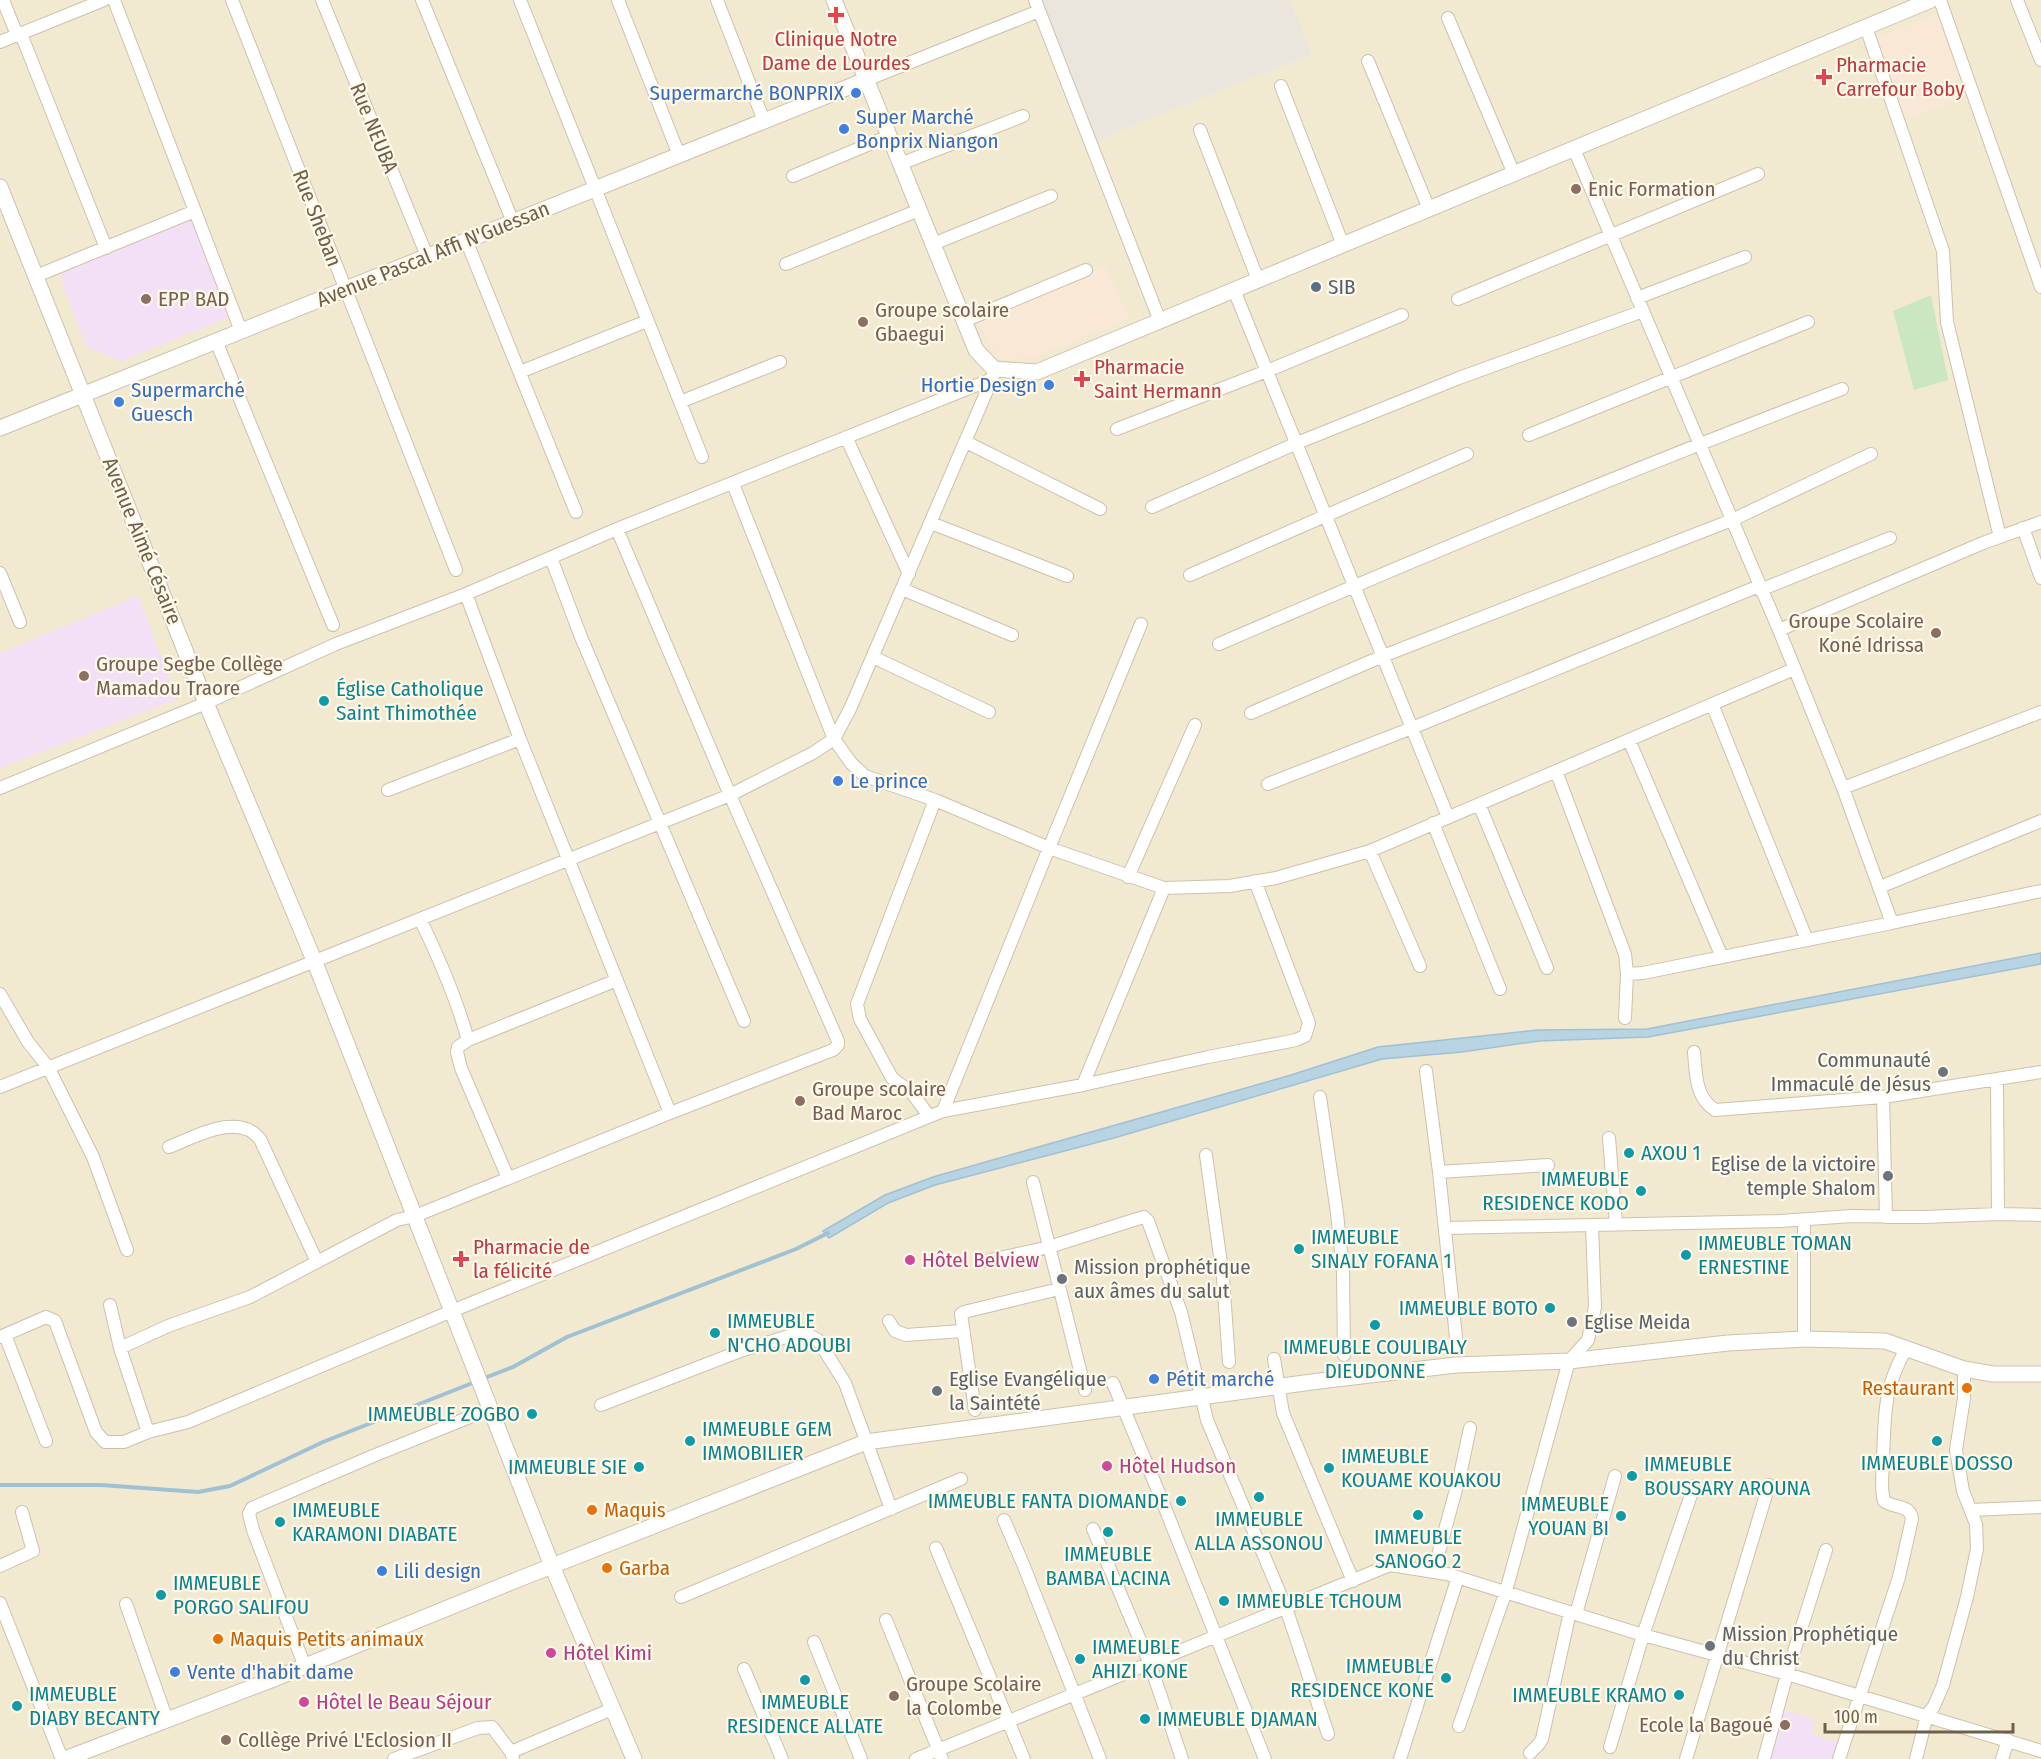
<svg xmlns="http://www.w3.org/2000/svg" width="2041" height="1759" font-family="'Fira Sans Condensed',sans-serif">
<rect width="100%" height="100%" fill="#faf6e2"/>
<path fill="#f2e9d1" d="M0 0H2041V1759H0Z"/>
<path fill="#fae8d7" d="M1942 12 1974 93 1907 119 1875 38Z
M1106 267 1129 319 1034 358 1003 360 988 343 978 320Z"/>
<path fill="#eae6dd" d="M1030 0H1290L1312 54 1089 143Z"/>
<path fill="#f3dff6" d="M192 219 230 317 121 361 86 347 62 282 61 274Z
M138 596 177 699 0 768V653Z
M1781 1709 1815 1720 1811 1734 1839 1743 1835 1759H1768Z"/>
<path fill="#cae7c2" d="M1931 295 1948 380 1914 390 1893 311Z"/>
<path fill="#b8d4e2" stroke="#9fc1d3" stroke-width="1.5" d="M2041 953V964L1648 1037 1539 1041 1462 1052 1382 1059 1114 1138 935 1185 888 1203 829 1238 823 1231 885 1195 933 1177 1291 1075 1378 1047 1538 1030 1647 1029Z"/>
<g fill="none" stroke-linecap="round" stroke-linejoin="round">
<path stroke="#9fc1d3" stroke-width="4" d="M482 1379 513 1367 567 1337 796 1249 828 1233
M0 1485H101L198 1492 230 1486 323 1442 475 1382"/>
<g stroke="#cdc1ad" stroke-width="14">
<path id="minor" d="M3 0 17 35
M114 0 241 331
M232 0 456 570
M322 0 427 256
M422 0 513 222
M520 0 702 457
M618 0 679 155
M717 0 764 121
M1035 0 1160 321
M1940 0 2041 287
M2017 0 2041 60
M1448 18 1514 174
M1866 27 1943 251 1947 322 2000 537
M21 34 106 248
M0 42 104 0
M1368 61 1429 209
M866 80 1039 11
M1281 86 1343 245
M1200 130 1258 280
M900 164 1023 116
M793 176 889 136
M466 240 576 512
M933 244 1051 196
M786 264 919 210
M36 276 195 211
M1234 290 1448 817
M1637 298 1745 257
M1458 299 1758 174
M964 321 1086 270
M216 341 333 625
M520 372 647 321
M680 402 780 362
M1117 429 1267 371 1402 315
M1529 435 1808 322
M846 437 909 574
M966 442 1100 509
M733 484 834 739 851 763 865 776 935 800 1049 848 1164 888 1230 886 1276 878 1370 851 1794 669
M1152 507 1297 443 1459 378 1643 311
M931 523 1067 576
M2023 528 2041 578
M551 558 581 637 744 1021
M0 573 20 622
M1190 575 1467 454
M902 589 1012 635
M1760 590 1890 538
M466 594 520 739 670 1113
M1779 630 1983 543 2041 522
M1219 644C1425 555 1632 469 1842 389
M873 657 989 712
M1712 704 1807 940
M1251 713 1383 656 1732 520 1871 454
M1629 740 1722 957
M1556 771 1625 954 1627 974 1643 973 1892 923 1843 788 1779 630 1574 149
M1268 784 1412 728 1759 586
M0 788 206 703 336 644 466 594 617 529 992 379
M1843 788 2041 712
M388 790 520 739
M1479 804 1547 968
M1433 823 1500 989
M1370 851 1420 966
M1128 877 1195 725
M1880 887 2041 821
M420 919C439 958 456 997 468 1040L458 1047 457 1052 461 1068 508 1178
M1892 923 2041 891
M0 994 28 1042 48 1067 93 1157 127 1250
M1625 1018 1627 974
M468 1040 617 980
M1694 1052C1696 1074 1695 1097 1715 1110L1883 1097
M1426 1071 1439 1172 1457 1347
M1997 1080 1998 1214
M1083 1085 1164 888
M0 1087 730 795 813 753 834 739 850 709 992 379 994 369
M1320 1097 1337 1213 1343 1272 1344 1355
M943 1111 1049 848 1141 624
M929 1116 912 1093 892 1078 860 1019 857 1004 935 800
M1609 1138 1616 1224
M169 1147C192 1138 225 1119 249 1130 253 1132 257 1136 260 1139L317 1262
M1206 1155 1223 1278 1229 1362
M1439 1172 1548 1165
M1033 1182 1085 1390
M1886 1217 1883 1097 2041 1072
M1804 1219V1339
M1445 1228 1592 1225
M986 1261 1049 1247 1137 1219 1144 1217 1148 1221 1181 1312 1207 1420 1286 1608 1328 1734
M110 1305 120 1348 148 1432
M889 1321 895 1331 906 1335 962 1331
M5 1335 46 1441
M0 1337 46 1317 55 1321 96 1432 105 1442H124L148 1432 188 1422 452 1311 943 1111 1083 1085 1208 1057 1296 1040 1305 1036 1309 1023 1255 881
M120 1348 168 1326 250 1297 397 1220 415 1216 670 1113 833 1050 838 1045V1041L730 795 617 529
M1274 1359 1283 1413 1353 1581
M1113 1383 1159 1493 1265 1759
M601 1405 743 1350 799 1333 809 1335 818 1340 845 1383 891 1509
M975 1410 961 1314 964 1312 1059 1289
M1971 1510 2041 1507
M1004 1520 1023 1564 1100 1759
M1093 1529 1150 1664 1182 1759
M936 1548 1024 1759
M0 1566 33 1551 22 1512
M1434 1570 1460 1475 1470 1428
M681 1597 961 1479
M0 1603 62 1759
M126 1604 167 1720
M1576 1614 1615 1476
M886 1620 942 1759
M814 1642 861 1759
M305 1667 253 1530 249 1514 252 1508 373 1456 490 1409
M744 1669 782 1759
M1459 1726 1506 1591 1569 1361 1588 1340 1595 1307 1592 1225 1780 1221 1852 1216 1924 1217 1998 1214 2041 1215
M1610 1747 1643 1635 1694 1486
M1530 1753 1539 1744 1542 1739 1570 1612
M513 1758 511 1752 612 1709
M394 1759 478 1728 492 1727 511 1752
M916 1759 1390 1565 1447 1574 1643 1635 1787 1674 2041 1751
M1400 1759 1458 1577
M1686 1759 1769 1485
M1764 1759 1787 1674 1826 1550
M1839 1759 1899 1577 1912 1519C1910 1504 1895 1509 1884 1501 1880 1487 1883 1473 1883 1459 1885 1415 1883 1389 1906 1349
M1916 1759 1927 1715 1934 1706 1943 1685 1967 1597 1977 1549 1976 1524 1963 1491 1956 1450 1964 1398V1369
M2002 1759 2008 1740"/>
</g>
<g stroke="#cdc1ad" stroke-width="17">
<path id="tertiary" d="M834 0 976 350 994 369 1037 372 1931 0
M0 187 206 703 314 960 552 1566 634 1759
M0 428 866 80
M65 1759 271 1680 519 1579 866 1442 1327 1380 1456 1365 1569 1361 1728 1343 1804 1339 1885 1341 1964 1369 1993 1374H2041"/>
</g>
<use href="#minor" stroke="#fff" stroke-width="12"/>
<use href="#tertiary" stroke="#fff" stroke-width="15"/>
</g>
<g fill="#e0444e" stroke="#fef9e8" stroke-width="2">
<path d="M833 6h6v6h6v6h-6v6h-6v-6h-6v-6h6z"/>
<path d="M1821 68h6v6h6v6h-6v6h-6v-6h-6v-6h6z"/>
<path d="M1079 370h6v6h6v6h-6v6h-6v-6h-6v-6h6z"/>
<path d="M458 1250h6v6h6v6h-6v6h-6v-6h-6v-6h6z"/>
</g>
<g fill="#3f7fe0" stroke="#fef9e8" stroke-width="2">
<circle cx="856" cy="93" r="6"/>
<circle cx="844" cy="129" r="6"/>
<circle cx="1049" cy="385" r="6"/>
<circle cx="119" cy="402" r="6"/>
<circle cx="838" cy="781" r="6"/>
<circle cx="1154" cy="1379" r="6"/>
<circle cx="382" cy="1571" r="6"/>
<circle cx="175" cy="1672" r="6"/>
</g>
<g fill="#8d6e63" stroke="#fef9e8" stroke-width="2">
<circle cx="1576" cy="189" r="6"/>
<circle cx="146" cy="299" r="6"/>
<circle cx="863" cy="322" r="6"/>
<circle cx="1936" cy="633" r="6"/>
<circle cx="84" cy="676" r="6"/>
<circle cx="800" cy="1101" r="6"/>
<circle cx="894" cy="1696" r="6"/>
<circle cx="1785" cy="1725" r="6"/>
<circle cx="226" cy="1740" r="6"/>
</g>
<circle fill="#5c6f8a" stroke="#fef9e8" stroke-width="2" cx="1316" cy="287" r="6"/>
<g fill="#0f9aa8" stroke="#fef9e8" stroke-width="2">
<circle cx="324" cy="701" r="6"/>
<circle cx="1629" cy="1153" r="6"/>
<circle cx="1641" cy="1191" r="6"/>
<circle cx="1299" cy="1249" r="6"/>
<circle cx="1686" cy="1255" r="6"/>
<circle cx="1550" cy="1308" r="6"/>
<circle cx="1375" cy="1325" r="6"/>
<circle cx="715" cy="1333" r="6"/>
<circle cx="532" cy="1414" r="6"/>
<circle cx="690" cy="1441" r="6"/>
<circle cx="1937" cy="1441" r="6"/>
<circle cx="639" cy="1467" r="6"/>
<circle cx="1329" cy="1468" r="6"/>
<circle cx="1632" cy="1476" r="6"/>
<circle cx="1259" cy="1497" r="6"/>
<circle cx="1181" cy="1501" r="6"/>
<circle cx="1418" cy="1515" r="6"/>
<circle cx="1621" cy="1516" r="6"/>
<circle cx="280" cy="1522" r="6"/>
<circle cx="1108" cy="1532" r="6"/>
<circle cx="161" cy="1595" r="6"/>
<circle cx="1224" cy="1601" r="6"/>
<circle cx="1080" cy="1659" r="6"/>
<circle cx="1446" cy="1678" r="6"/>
<circle cx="805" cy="1680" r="6"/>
<circle cx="1679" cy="1695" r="6"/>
<circle cx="17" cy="1706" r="6"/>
<circle cx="1145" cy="1719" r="6"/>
</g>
<g fill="#6b7280" stroke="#fef9e8" stroke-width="2">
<circle cx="1943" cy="1072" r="6"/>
<circle cx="1888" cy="1176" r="6"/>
<circle cx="1062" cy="1279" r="6"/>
<circle cx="1572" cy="1322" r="6"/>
<circle cx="937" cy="1391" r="6"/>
<circle cx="1710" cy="1646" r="6"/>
</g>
<g fill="#d1479c" stroke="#fef9e8" stroke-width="2">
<circle cx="910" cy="1260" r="6"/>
<circle cx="1107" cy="1466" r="6"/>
<circle cx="551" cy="1653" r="6"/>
<circle cx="304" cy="1702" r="6"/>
</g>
<g fill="#e8710a" stroke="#fef9e8" stroke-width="2">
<circle cx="1967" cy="1388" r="6"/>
<circle cx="592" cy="1510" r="6"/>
<circle cx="607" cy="1568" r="6"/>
<circle cx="218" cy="1639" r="6"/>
</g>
<g text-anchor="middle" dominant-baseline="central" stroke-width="4.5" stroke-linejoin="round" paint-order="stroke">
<g font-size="21" fill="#be3a42" stroke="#fef9e8" text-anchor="start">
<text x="836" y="39" text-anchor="middle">Clinique Notre<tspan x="836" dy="24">Dame de Lourdes</tspan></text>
<text x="1836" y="65">Pharmacie<tspan x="1836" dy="24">Carrefour Boby</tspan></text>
<text x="1094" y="367">Pharmacie<tspan x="1094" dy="24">Saint Hermann</tspan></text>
<text x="473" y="1247">Pharmacie de<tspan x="473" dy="24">la félicité</tspan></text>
</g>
<g font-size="21" fill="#366cbe" stroke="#fef9e8" text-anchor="start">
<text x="844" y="93" text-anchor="end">Supermarché BONPRIX</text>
<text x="856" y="117">Super Marché<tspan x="856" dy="24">Bonprix Niangon</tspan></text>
<text x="1037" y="385" text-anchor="end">Hortie Design</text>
<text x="131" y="390">Supermarché<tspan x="131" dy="24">Guesch</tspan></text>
<text x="850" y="781">Le prince</text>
<text x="1166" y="1379">Pétit marché</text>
<text x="394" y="1571">Lili design</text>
<text x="187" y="1672">Vente d'habit dame</text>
</g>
<g font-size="21" fill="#705f4a" stroke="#fef9e8">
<text transform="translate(374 128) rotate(68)">Rue NEUBA</text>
<text transform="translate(317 218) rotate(69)">Rue Sheban</text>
<text transform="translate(433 254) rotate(-22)">Avenue Pascal Affi N'Guessan</text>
<text transform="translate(142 541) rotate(68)">Avenue Aimé Césaire</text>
</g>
<g font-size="21" fill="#785e54" stroke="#fef9e8" text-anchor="start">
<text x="1588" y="189">Enic Formation</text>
<text x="158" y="299">EPP BAD</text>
<text x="875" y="310">Groupe scolaire<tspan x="875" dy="24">Gbaegui</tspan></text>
<text x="1924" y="621" text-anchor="end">Groupe Scolaire<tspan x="1924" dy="24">Koné Idrissa</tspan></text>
<text x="96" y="664">Groupe Segbe Collège<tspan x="96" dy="24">Mamadou Traore</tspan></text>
<text x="812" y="1089">Groupe scolaire<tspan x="812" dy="24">Bad Maroc</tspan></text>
<text x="906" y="1684">Groupe Scolaire<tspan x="906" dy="24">la Colombe</tspan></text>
<text x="1773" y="1725" text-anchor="end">Ecole la Bagoué</text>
<text x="238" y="1740">Collège Privé L'Eclosion II</text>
</g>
<g font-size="21" fill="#4e5e75" stroke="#fef9e8" text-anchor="start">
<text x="1328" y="287">SIB</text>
</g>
<g font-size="21" fill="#0d838f" stroke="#fef9e8" text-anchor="start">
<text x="336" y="689">Église Catholique<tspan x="336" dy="24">Saint Thimothée</tspan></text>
<text x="1641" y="1153">AXOU 1</text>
<text x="1629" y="1179" text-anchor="end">IMMEUBLE<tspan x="1629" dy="24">RESIDENCE KODO</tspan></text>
<text x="1311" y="1237">IMMEUBLE<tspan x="1311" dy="24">SINALY FOFANA 1</tspan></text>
<text x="1698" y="1243">IMMEUBLE TOMAN<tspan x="1698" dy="24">ERNESTINE</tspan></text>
<text x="1538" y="1308" text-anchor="end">IMMEUBLE BOTO</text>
<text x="727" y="1321">IMMEUBLE<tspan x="727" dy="24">N'CHO ADOUBI</tspan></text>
<text x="1375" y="1347" text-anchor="middle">IMMEUBLE COULIBALY<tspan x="1375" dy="24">DIEUDONNE</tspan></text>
<text x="520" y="1414" text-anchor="end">IMMEUBLE ZOGBO</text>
<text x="702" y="1429">IMMEUBLE GEM<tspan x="702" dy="24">IMMOBILIER</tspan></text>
<text x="1341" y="1456">IMMEUBLE<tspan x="1341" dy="24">KOUAME KOUAKOU</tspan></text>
<text x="1937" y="1463" text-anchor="middle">IMMEUBLE DOSSO</text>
<text x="1644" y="1464">IMMEUBLE<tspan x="1644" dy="24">BOUSSARY AROUNA</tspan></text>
<text x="627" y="1467" text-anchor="end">IMMEUBLE SIE</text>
<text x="1169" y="1501" text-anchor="end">IMMEUBLE FANTA DIOMANDE</text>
<text x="1609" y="1504" text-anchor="end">IMMEUBLE<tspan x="1609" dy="24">YOUAN BI</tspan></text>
<text x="292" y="1510">IMMEUBLE<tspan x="292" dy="24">KARAMONI DIABATE</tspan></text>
<text x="1259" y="1519" text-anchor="middle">IMMEUBLE<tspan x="1259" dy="24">ALLA ASSONOU</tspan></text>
<text x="1418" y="1537" text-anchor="middle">IMMEUBLE<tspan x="1418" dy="24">SANOGO 2</tspan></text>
<text x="1108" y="1554" text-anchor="middle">IMMEUBLE<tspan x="1108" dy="24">BAMBA LACINA</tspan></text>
<text x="173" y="1583">IMMEUBLE<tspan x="173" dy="24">PORGO SALIFOU</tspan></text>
<text x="1236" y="1601">IMMEUBLE TCHOUM</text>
<text x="1092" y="1647">IMMEUBLE<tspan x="1092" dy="24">AHIZI KONE</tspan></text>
<text x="1434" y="1666" text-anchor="end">IMMEUBLE<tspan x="1434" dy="24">RESIDENCE KONE</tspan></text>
<text x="29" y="1694">IMMEUBLE<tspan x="29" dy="24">DIABY BECANTY</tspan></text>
<text x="1667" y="1695" text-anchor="end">IMMEUBLE KRAMO</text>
<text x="805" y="1702" text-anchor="middle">IMMEUBLE<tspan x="805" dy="24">RESIDENCE ALLATE</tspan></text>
<text x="1157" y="1719">IMMEUBLE DJAMAN</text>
</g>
<g font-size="21" fill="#5b616d" stroke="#fef9e8" text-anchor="start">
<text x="1931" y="1060" text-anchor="end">Communauté<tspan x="1931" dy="24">Immaculé de Jésus</tspan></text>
<text x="1876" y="1164" text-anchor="end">Eglise de la victoire<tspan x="1876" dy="24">temple Shalom</tspan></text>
<text x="1074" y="1267">Mission prophétique<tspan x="1074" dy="24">aux âmes du salut</tspan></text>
<text x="1584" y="1322">Eglise Meida</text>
<text x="949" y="1379">Eglise Evangélique<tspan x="949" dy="24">la Saintété</tspan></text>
<text x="1722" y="1634">Mission Prophétique<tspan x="1722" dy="24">du Christ</tspan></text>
</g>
<g font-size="21" fill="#b23c85" stroke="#fef9e8" text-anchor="start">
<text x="922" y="1260">Hôtel Belview</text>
<text x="1119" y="1466">Hôtel Hudson</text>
<text x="563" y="1653">Hôtel Kimi</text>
<text x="316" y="1702">Hôtel le Beau Séjour</text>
</g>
<g font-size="21" fill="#c56008" stroke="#fef9e8" text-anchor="start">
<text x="1955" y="1388" text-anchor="end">Restaurant</text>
<text x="604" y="1510">Maquis</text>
<text x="619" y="1568">Garba</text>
<text x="230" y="1639">Maquis Petits animaux</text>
</g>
</g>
<path d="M1825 1723v9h188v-9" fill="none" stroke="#705f4a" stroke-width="3"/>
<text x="1834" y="1723" font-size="18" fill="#705f4a" stroke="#fef9e8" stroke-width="4.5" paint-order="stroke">100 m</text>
</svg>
